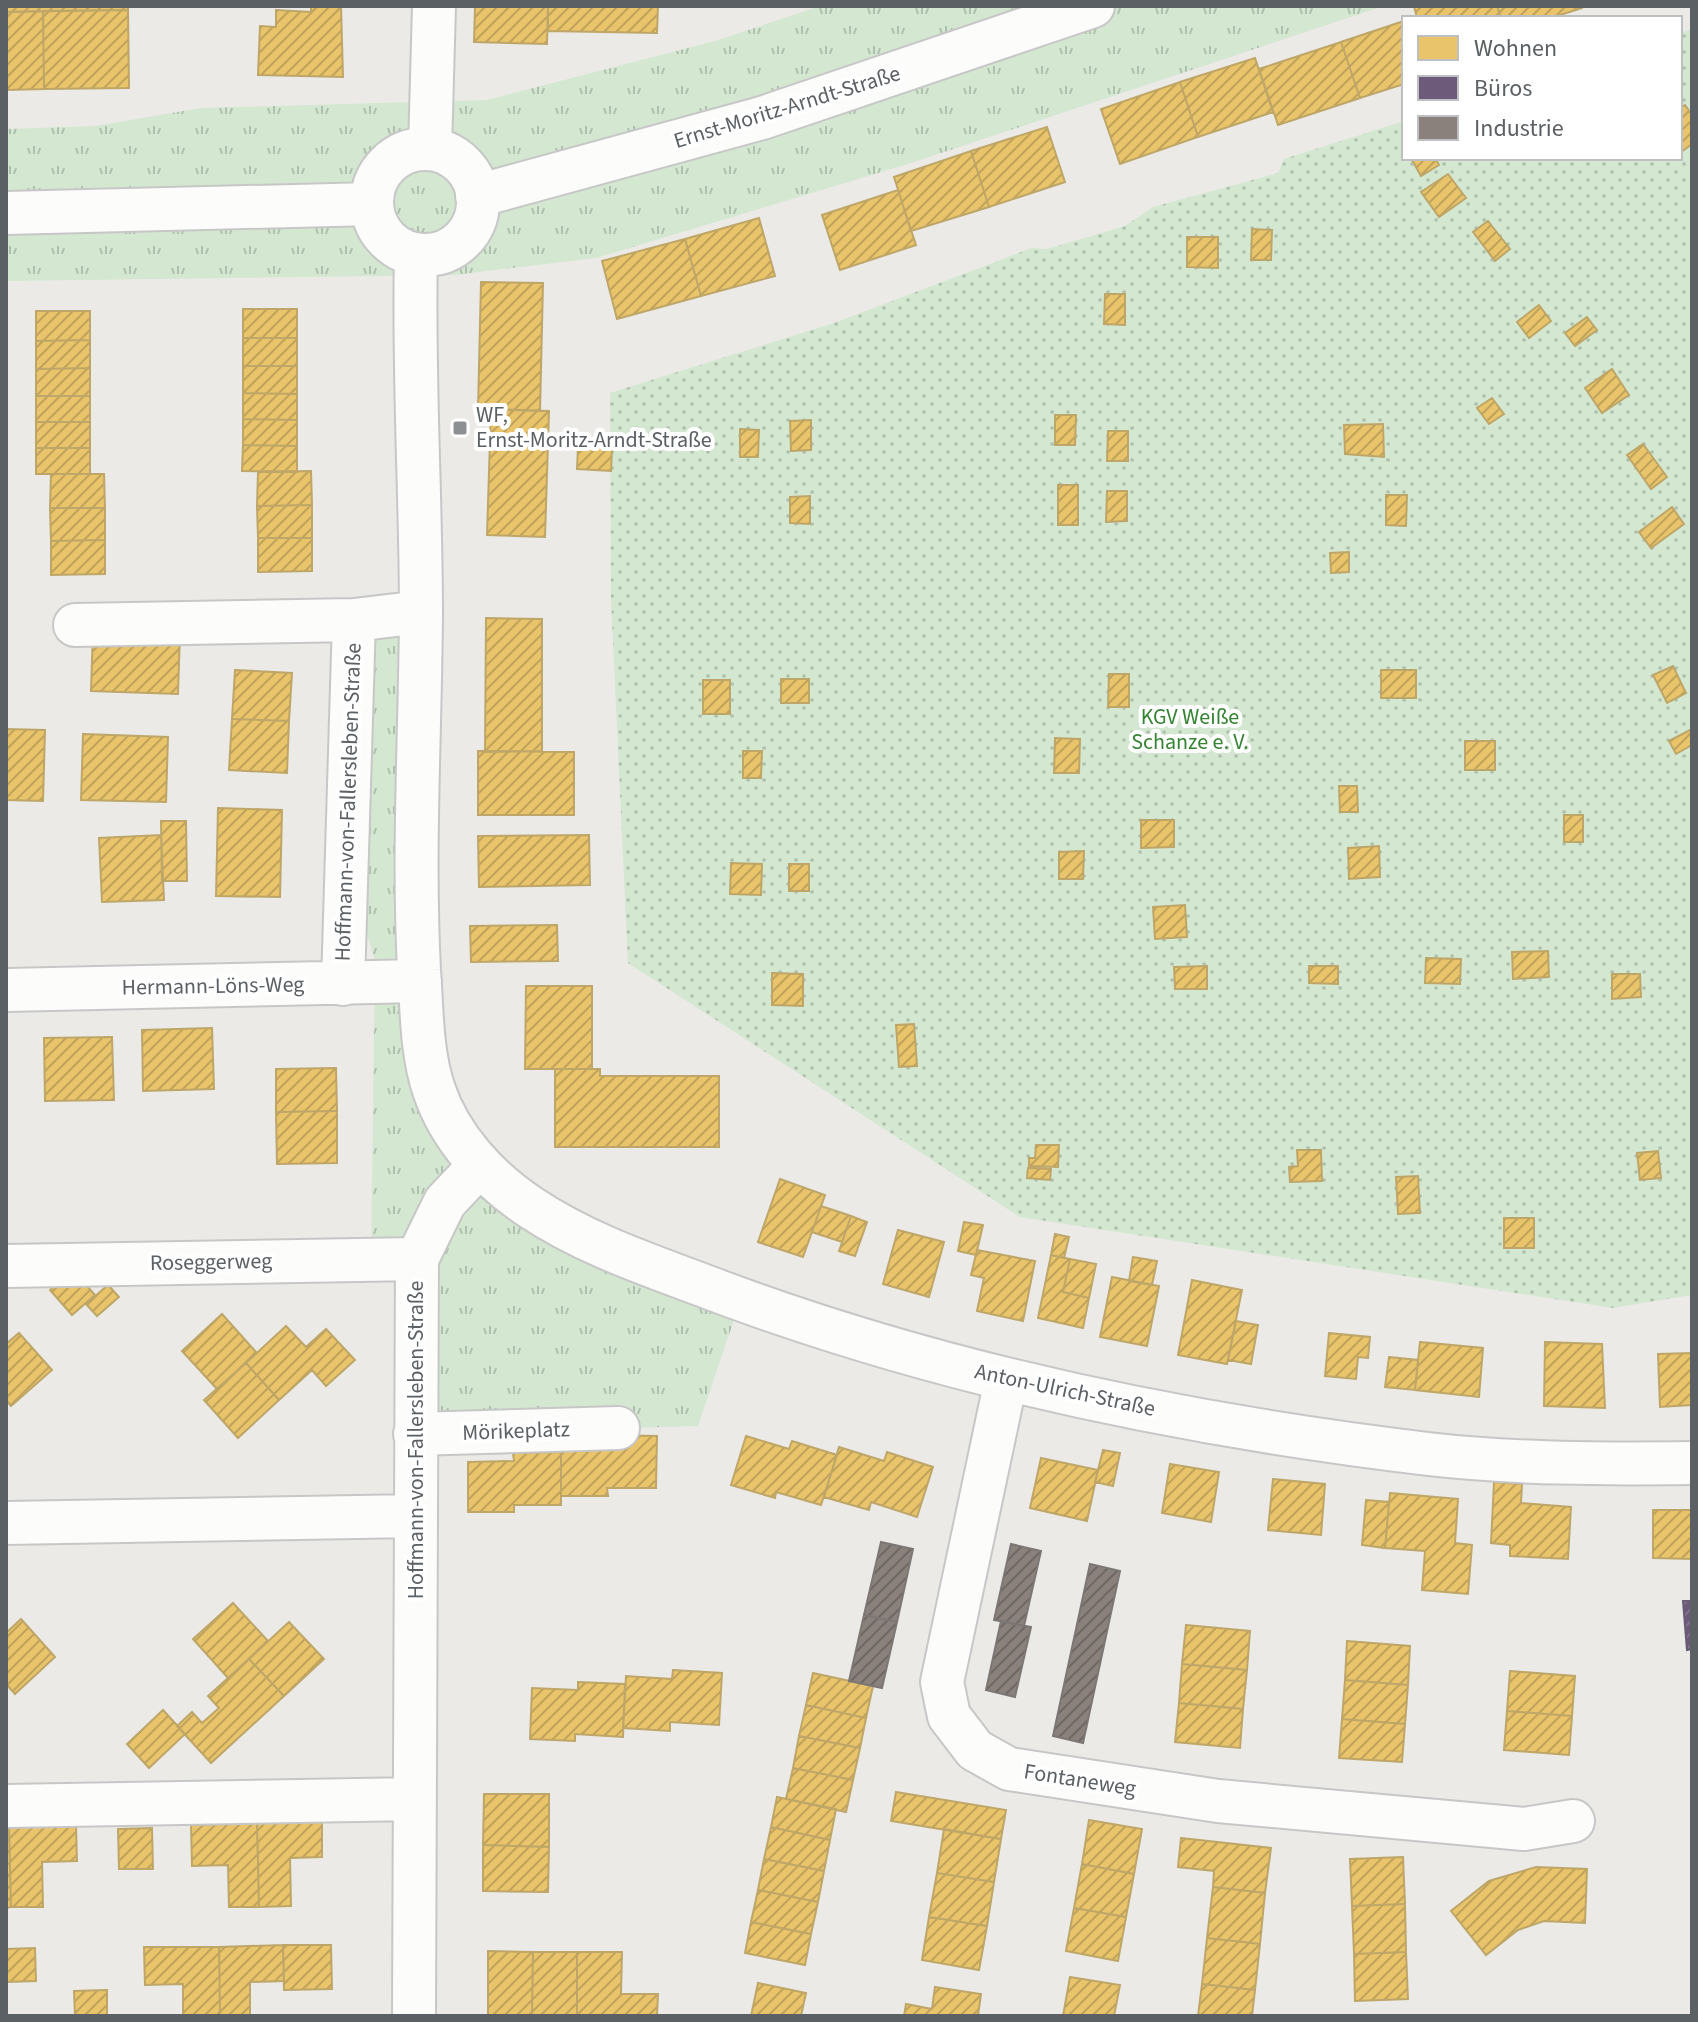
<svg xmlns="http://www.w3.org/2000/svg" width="1698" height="2022" font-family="'Source Sans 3',sans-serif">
<defs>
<pattern id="grass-tufts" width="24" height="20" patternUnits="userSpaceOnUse" patternTransform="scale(2)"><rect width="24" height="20" fill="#d4e8d1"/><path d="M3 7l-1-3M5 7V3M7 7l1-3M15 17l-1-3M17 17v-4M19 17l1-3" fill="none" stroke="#afbfad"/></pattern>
<pattern id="garden-dots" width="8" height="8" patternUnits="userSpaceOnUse" patternTransform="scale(2)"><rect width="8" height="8" fill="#d4e8d1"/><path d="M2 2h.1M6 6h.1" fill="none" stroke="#afbfad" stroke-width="1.8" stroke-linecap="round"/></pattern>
<pattern id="homes-hatch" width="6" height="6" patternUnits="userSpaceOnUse" patternTransform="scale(2)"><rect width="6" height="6" fill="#e9c46a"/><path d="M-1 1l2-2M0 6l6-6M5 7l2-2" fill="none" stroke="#c0a35b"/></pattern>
<pattern id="offices-hatch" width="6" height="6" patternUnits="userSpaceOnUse" patternTransform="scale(2)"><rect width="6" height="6" fill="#6d597a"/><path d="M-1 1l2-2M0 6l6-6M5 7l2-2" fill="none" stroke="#80718b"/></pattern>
<pattern id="industry-hatch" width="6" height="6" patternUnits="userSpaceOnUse" patternTransform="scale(2)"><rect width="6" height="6" fill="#8a817c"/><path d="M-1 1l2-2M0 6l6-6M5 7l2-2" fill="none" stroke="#6e6864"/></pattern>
</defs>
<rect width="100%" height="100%" fill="#ebeae6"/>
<path fill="url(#grass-tufts)" d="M820 6H1384L908 164 596 258 454 275 6 281V129L95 126 201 108 487 100 715 41Z
M371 632H404L434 1134 735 1317 698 1426 415 1434 417 1260H371L375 960 364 925Z"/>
<path fill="url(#garden-dots)" d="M1692 29V1295L1613 1308 1020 1217 628 963 611 599 610 393 834 323 1032 248 1047 249 1125 226 1153 207 1278 173 1284 159 1404 121V158H1680V33Z"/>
<path fill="url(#homes-hatch)" stroke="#bea668" stroke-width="2" d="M6 6H128V10L6 12Z
M311 6H341L343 77 258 75 260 26 276 27V10L311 12Z
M475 6H548L547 44 474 42Z
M548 6H658L657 33 548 31Z
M1414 6H1497L1501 18H1417Z
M1497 6H1582V8L1551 18H1501Z
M128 10 129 88 44 89 43 11Z
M43 11 44 89 6 90V12Z
M1404 21V84L1360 98 1341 42Z
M1341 42 1360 98 1278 125 1259 69Z
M1255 58 1273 112 1198 137 1180 82Z
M1180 82 1198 137 1120 164 1101 109Z
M1685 105 1692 115V144L1680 153V108Z
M1047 127 1065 182 989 207 971 151Z
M971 151 989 207 911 231 894 177Z
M1411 158H1435L1439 165 1421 176Z
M1448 174 1466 198 1439 217 1421 192Z
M898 190 916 245 840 270 822 215Z
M759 218 775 276 701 296 685 239Z
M1488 221 1510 249 1495 261 1473 232Z
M1252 229 1272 230 1271 260H1251Z
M1187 237H1218V268L1187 267Z
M685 239 701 296 617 319 602 261Z
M481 282 543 283 540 411 478 409Z
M1105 294H1125V325L1104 324Z
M1539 305 1551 321 1529 338 1517 322Z
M243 309H297V338H243Z
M36 311H90V340L36 341Z
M1587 317 1597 330 1575 346 1565 333Z
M243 338H297V366H243Z
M90 340V368L36 369V341Z
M243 366H297V394L243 393Z
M90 368V396H36V369Z
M1612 369 1629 395 1602 413 1585 388Z
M243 393 297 394V420L243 419Z
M36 396H90V422H36Z
M1492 398 1504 414 1489 424 1477 408Z
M491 409 549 411 545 537 487 535Z
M1055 415H1076L1075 445H1055Z
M243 419 297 420V446L243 445Z
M811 420V450L791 451 790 421Z
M36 422H90V448H36Z
M1383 424 1384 457 1345 454 1344 425Z
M740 429 759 430 758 457H740Z
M1108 431H1128V461H1107Z
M1643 444 1667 477 1651 489 1627 455Z
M243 445 297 446V472L242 471Z
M578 446 612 447 611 471 577 469Z
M36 448H90V474H36Z
M311 471 312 505 257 506 258 472Z
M51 474H104L105 508H50Z
M1058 485H1078V525H1058Z
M1107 491H1127V521L1106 522Z
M1386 495H1407L1406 526 1386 525Z
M810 496V524L790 523V497Z
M312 505V538H258L257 506Z
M1672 507 1684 524 1651 548 1639 532Z
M50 508H105V540L51 541Z
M258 538H312V571L258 572Z
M105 540V574L51 575V541Z
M1349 552V572L1331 573 1330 553Z
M486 618 542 619V751L485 752Z
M93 629 180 632 178 694 91 691Z
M1673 666 1686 693 1667 703 1653 675Z
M235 670 292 673 289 721 232 719Z
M1381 670H1416V698H1381Z
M1109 674H1129V707H1108Z
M781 679H809V703H781Z
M703 680H730V714H703Z
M232 719 289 721 287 773 229 770Z
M6 729 45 730 43 801 6 800Z
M1692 729V745L1676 754 1669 741Z
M83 734 168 737 166 802 81 800Z
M1055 738 1080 739 1079 773H1054Z
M1465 741H1495V770H1465Z
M478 751 574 752V815H478Z
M743 751H762L761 778H743Z
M1339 786H1357L1358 812H1340Z
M218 808 282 810 280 897 216 896Z
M1564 815H1583V842H1564Z
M1141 820H1174V847L1141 848Z
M161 821H186L187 881H162Z
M161 835 164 900 102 902 99 838Z
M589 835 590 885 479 887 478 836Z
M1379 846 1380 877 1349 879 1348 848Z
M1084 851 1083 879H1059V852Z
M731 863 762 864 761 895 730 894Z
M789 864H809V891H789Z
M1185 905 1187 937 1155 939 1153 907Z
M557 925 558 961 471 962 470 926Z
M1548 951 1549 977 1513 979 1512 952Z
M1426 958 1461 959 1460 984 1425 983Z
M1207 966V989H1175L1174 967Z
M1309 966H1338V984L1309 983Z
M772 973 803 974V1006L772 1005Z
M1612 974H1640L1641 997 1612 999Z
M526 986H592V1069H525Z
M914 1024 917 1066 899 1067 896 1025Z
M212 1028 214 1089 143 1091 142 1030Z
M112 1037 114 1100 45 1101 44 1038Z
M336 1068 337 1111 276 1112V1069Z
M555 1069H600V1076H719V1147H555Z
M337 1111V1163L277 1164 276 1112Z
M1036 1145H1059L1058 1167 1029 1166V1158H1035Z
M1297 1150H1321L1322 1181 1290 1182 1289 1167 1298 1166Z
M1658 1151 1661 1178 1640 1180 1637 1153Z
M1028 1168 1051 1169 1050 1180 1027 1178Z
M1418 1176 1420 1213 1398 1214 1396 1177Z
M780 1179 825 1195 803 1257 758 1242Z
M821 1206 851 1216 842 1242 812 1232Z
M851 1216 867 1222 855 1256 839 1251Z
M1504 1218H1534V1248H1504Z
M964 1222 983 1225 976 1255 958 1251Z
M898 1230 944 1242 929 1297 883 1284Z
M1055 1234 1069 1237 1064 1258 1051 1255Z
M977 1250 1035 1261 1023 1321 977 1311 984 1278 971 1275Z
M1051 1255 1070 1259 1063 1292 1089 1298 1083 1328 1038 1318Z
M1133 1257 1157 1261 1152 1285 1129 1281Z
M1070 1259 1096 1264 1089 1298 1063 1292Z
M73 1270 95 1295 72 1315 50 1290Z
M1112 1277 1159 1286 1147 1346 1100 1337Z
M1192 1280 1242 1290 1227 1364 1178 1355Z
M108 1285 119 1297 97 1316 86 1304Z
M222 1314 257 1353 217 1389 182 1351Z
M1236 1321 1258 1325 1251 1364 1228 1360Z
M286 1326 306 1347 326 1329 355 1360 326 1386 312 1370 279 1400 246 1363Z
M19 1333 52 1370 11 1406 6 1400V1344Z
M1329 1333 1370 1337 1368 1358 1358 1357 1356 1379 1325 1376Z
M1420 1342 1483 1348 1479 1397 1415 1390Z
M1545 1342 1602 1344 1605 1408 1544 1406Z
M1692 1353V1405L1660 1407 1658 1354Z
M1389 1357 1418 1360 1415 1390 1385 1387Z
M246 1363 279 1400 238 1438 204 1400Z
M607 1435 657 1436 656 1488H607L608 1496H561V1444Z
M746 1436 789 1449 792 1441 837 1455 821 1505 776 1492 775 1498 731 1485Z
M839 1447 884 1461 887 1452 933 1467 917 1517 871 1502 869 1510 824 1497Z
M1103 1450 1120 1453 1113 1486 1095 1482Z
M561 1452V1505H514V1512H468V1462L514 1461 513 1453Z
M1041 1458 1098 1470 1087 1521 1030 1508Z
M1170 1464 1219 1472 1211 1522 1162 1513Z
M1273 1479 1325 1484 1321 1535 1268 1530Z
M1494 1482 1522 1484 1521 1503 1571 1507 1568 1559 1510 1556V1545L1491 1543Z
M1390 1493 1458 1499 1455 1543 1472 1545 1468 1594 1422 1590 1425 1551 1385 1548Z
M1366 1500 1389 1502 1385 1548 1362 1545Z
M1653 1510H1692V1559L1653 1558Z
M233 1603 268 1641 228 1678 193 1639Z
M21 1619 55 1657 15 1694 6 1684V1633Z
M289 1622 324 1659 284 1696 249 1659Z
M1186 1625 1250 1631 1247 1670 1182 1664Z
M1347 1641 1410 1646 1408 1685 1345 1680Z
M249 1659 284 1696 211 1763 177 1726 192 1712 202 1723 219 1708 208 1696Z
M1182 1664 1247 1670 1243 1709 1179 1703Z
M673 1670 722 1673 719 1725 670 1722V1731L623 1728 626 1676 672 1679Z
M1510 1671 1575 1676 1572 1716 1507 1711Z
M813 1673 873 1686 866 1718 806 1705Z
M1345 1680 1408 1685 1405 1724 1342 1719Z
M578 1682 625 1684 623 1737 575 1734V1741L530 1739 532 1688 578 1690Z
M1179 1703 1243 1709 1240 1748 1175 1742Z
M806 1705 866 1718 860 1748 799 1736Z
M163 1710 185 1734 149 1768 127 1744Z
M1507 1711 1572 1716 1569 1755 1504 1750Z
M1342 1719 1405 1724 1402 1762 1339 1758Z
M799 1736 860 1748 853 1780 793 1768Z
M793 1768 853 1780 846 1812 786 1799Z
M896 1792 1006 1810 1001 1839 891 1821Z
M484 1794H549V1847L483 1845Z
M777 1797 836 1809 830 1840 771 1827Z
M1089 1820 1142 1829 1134 1874 1082 1864Z
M322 1822V1857L290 1858 291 1906 259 1907 257 1823Z
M257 1823 259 1907H229L228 1865 192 1866 191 1825Z
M76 1825 77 1861 42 1862 43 1907H11L9 1826Z
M6 1826H9L11 1907 6 1908Z
M771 1827 830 1840 824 1871 764 1859Z
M152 1828 153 1869H119L118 1829Z
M944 1829 1001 1839 994 1882 937 1873Z
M1181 1838 1271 1848 1265 1893 1213 1887 1214 1871 1178 1867Z
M483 1845 549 1847 548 1892 483 1891Z
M1403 1857 1405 1904 1352 1906 1350 1859Z
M764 1859 824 1871 818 1902 758 1890Z
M1082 1864 1134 1874 1126 1917 1074 1908Z
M1536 1867 1587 1869 1585 1923 1544 1921 1518 1930 1486 1955 1451 1911 1489 1881Z
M937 1873 994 1882 987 1926 929 1917Z
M1213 1887 1265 1893 1260 1944 1207 1938Z
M758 1890 818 1902 811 1934 751 1922Z
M1405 1904 1406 1952 1354 1954 1352 1906Z
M1074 1908 1126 1917 1118 1961 1066 1951Z
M929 1917 987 1926 979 1970 922 1960Z
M751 1922 811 1934 805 1965 745 1953Z
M1207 1938 1260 1944 1255 1990 1202 1984Z
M283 1945 284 1981 250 1982V2016H220L219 1947Z
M283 1945H331L332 1989 284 1990Z
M144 1947H219L220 2016H183V1984L145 1985Z
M35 1948 36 1981 6 1982V1949Z
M488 1951 533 1952 532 2016H488Z
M533 1952H577V2016H532Z
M577 1952H622L621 1994H658L657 2016H577Z
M1406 1952 1408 1999 1355 2001 1354 1954Z
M1070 1977 1120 1985 1114 2016H1063Z
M758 1983 806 1993 801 2016H751Z
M1202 1984 1255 1990 1252 2016H1198Z
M935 1987 981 1994 978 2016H904L906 2004 932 2009Z
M107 1990V2016H75L74 1991Z"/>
<path fill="url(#offices-hatch)" stroke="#685b73" stroke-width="2" d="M1683 1601H1692V1649L1687 1650Z"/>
<path fill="url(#industry-hatch)" stroke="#7c7775" stroke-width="2" d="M881 1542 913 1549 897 1622 864 1615Z
M1011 1544 1041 1551 1024 1626 994 1620Z
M1090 1564 1120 1571 1083 1743 1053 1736Z
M864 1615 897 1622 882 1688 849 1681Z
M1001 1621 1031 1627 1015 1697 986 1690Z"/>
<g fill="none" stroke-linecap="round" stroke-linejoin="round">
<g stroke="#c7c7c7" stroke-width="46">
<path id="street" d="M430 149 434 6
M372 202a53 53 0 1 1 106 0a53 53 0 1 1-106 0Z
M477 196 762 118 1093 6
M6 213 372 204
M416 254C413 375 421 496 421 617 420 735 413 852 419 970 422 1009 421 1052 434 1090 450 1138 488 1179 530 1207 585 1244 649 1265 710 1288 940 1375 1184 1425 1428 1454 1515 1464 1604 1464 1692 1463
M75 625 354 620 421 612
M343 984 354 620
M6 990 420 981
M6 1266 417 1259
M1006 1380 942 1682 949 1716 975 1750 1009 1769 1218 1801 1524 1829 1573 1821
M415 1434 618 1428
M6 1523 416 1516
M6 1806 415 1799
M414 2016 417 1259 445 1202 480 1165"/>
</g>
<use href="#street" stroke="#fcfcfb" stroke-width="42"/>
</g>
<rect fill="#8d9092" stroke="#fff" stroke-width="3" x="452" y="420" width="16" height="16" rx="4"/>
<g text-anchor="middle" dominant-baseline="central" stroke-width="8" stroke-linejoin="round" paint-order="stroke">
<g font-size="22" fill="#5b6064" stroke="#fff">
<text transform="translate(787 107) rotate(-17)">Ernst-Moritz-Arndt-Straße</text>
<text transform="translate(348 802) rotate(-88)">Hoffmann-von-Fallersleben-Straße</text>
<text transform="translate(213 986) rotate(-1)">Hermann-Löns-Weg</text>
<text transform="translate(211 1262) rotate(-1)">Roseggerweg</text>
<text transform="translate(1065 1390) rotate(12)">Anton-Ulrich-Straße</text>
<text transform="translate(516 1431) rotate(-2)">Mörikeplatz</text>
<text transform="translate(416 1440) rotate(-90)">Hoffmann-von-Fallersleben-Straße</text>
<text transform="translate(1080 1780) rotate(9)">Fontaneweg</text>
</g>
<g font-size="22" fill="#5b6064" stroke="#fff" text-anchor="start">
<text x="476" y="415">WF,<tspan x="476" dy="25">Ernst-Moritz-Arndt-Straße</tspan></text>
</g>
<g font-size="22" fill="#358432" stroke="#fff">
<text x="1190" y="717">KGV Weiße<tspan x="1190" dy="25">Schanze e. V.</tspan></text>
</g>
</g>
<rect width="1698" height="2022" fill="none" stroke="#5b6064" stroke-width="16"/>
<rect x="1402" y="16" width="280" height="144" fill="#ffffff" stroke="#bdbfc1" stroke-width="2"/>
<rect x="1418" y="36" width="40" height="24" fill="#e9c46a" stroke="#bdbfc1" stroke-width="2"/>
<text x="1474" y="56" font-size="24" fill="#5b6064">Wohnen</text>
<rect x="1418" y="76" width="40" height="24" fill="#6d597a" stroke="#bdbfc1" stroke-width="2"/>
<text x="1474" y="96" font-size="24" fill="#5b6064">Büros</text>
<rect x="1418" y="116" width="40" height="24" fill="#8a817c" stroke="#bdbfc1" stroke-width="2"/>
<text x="1474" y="136" font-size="24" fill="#5b6064">Industrie</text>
</svg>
